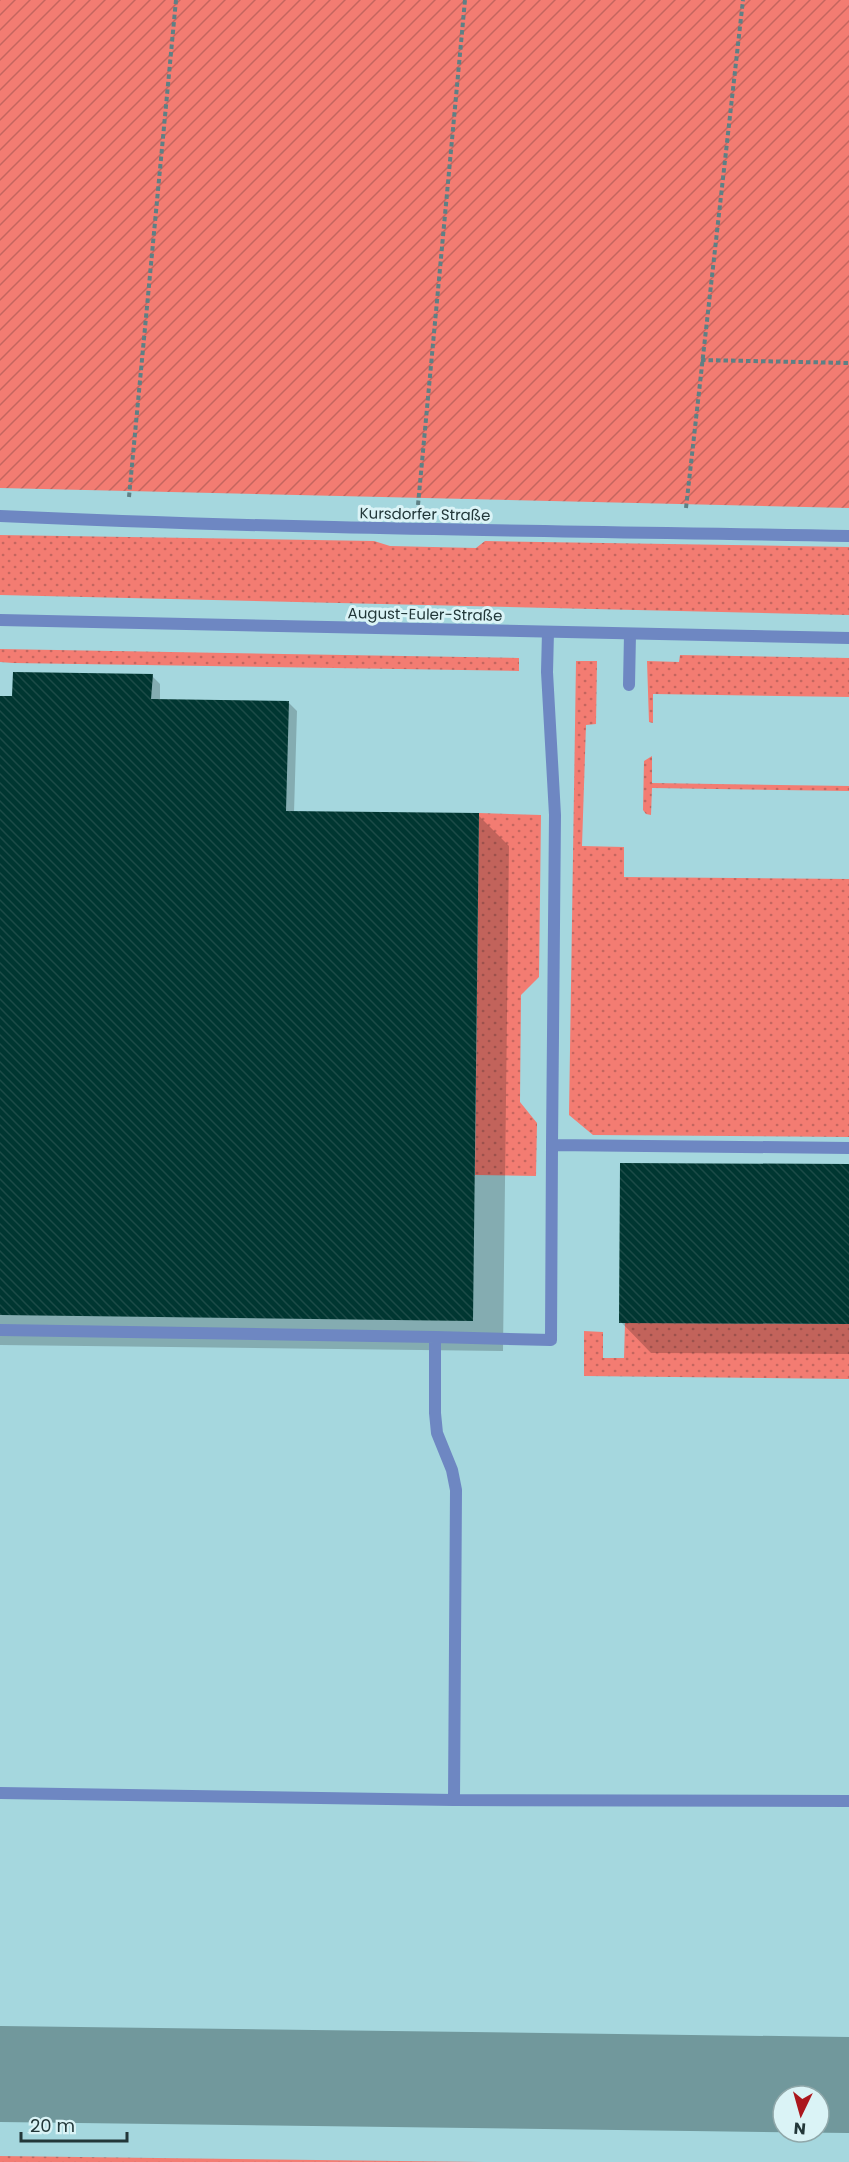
<svg xmlns="http://www.w3.org/2000/svg" width="849" height="2162" font-family="Poppins,sans-serif">
<defs>
<pattern id="grass-dots" width="8" height="8" patternUnits="userSpaceOnUse" patternTransform="scale(1.5)"><rect width="8" height="8" fill="#f37c72"/><path d="M2 2h.1M6 6h.1" fill="none" stroke="#c4665f" stroke-width="1.8" stroke-linecap="round"/></pattern>
<pattern id="garden-furrows" width="10" height="10" patternUnits="userSpaceOnUse" patternTransform="scale(1.5)"><rect width="10" height="10" fill="#f37c72"/><path d="M-1 1l2-2M0 10L10 0M9 11l2-2" fill="none" stroke="#c4665f"/></pattern>
<pattern id="building-back-hatch" width="6" height="6" patternUnits="userSpaceOnUse" patternTransform="scale(1.5)"><rect width="6" height="6" fill="#003631"/><path d="M-1 5l2 2M0 0l6 6M5-1l2 2" fill="none" stroke="#1c4b47"/></pattern>
</defs>
<rect width="100%" height="100%" fill="#a5d7de"/>
<path fill="url(#grass-dots)" d="M0 535 374 541 390 546 476 548 485 541 849 547V615L0 595Z
M0 649 519 658V671L13 663 0 662Z
M680 655 849 658V697L653 694V723L649 722 647 661 679 662Z
M576 661H597L596 724 586 725 582 846 624 847V877L849 879V1137L593 1135 569 1115Z
M652 756V783L849 786V791L652 788 651 815 646 814 643 810 644 761Z
M479 813 541 815 539 977 521 995 520 1102 537 1123 536 1176 475 1175Z
M625 1323 849 1324V1379L584 1376V1331L603 1332V1358H624Z
M0 2156 485 2162H0Z"/>
<path fill="url(#garden-furrows)" d="M0 0H849V508L0 488Z"/>
<path fill="#0003" d="M152 676 160 684V700L288 702 297 711 294 813 478 815 509 846 503 1351 0 1345V697L14 698Z
M849 1166V1354L651 1353 621 1322Z"/>
<g fill="none" stroke-linecap="round" stroke-linejoin="round">
<path stroke="#71989c" stroke-width="96" d="M0 2074 849 2085"/>
</g>
<path fill="url(#building-back-hatch)" d="M13 672 153 674 151 699 289 701 286 811 479 813 473 1321 0 1315V696H12Z
M620 1163 849 1164V1324L619 1323Z"/>
<g fill="none" stroke-linecap="round" stroke-linejoin="round">
<path stroke="#5e8085" stroke-width="4" stroke-dasharray="4.5 3" stroke-linecap="butt" d="M701 360 849 363
M129 497 176 0
M418 505 465 0
M686 508 743 0"/>
<path stroke="#6e87c2" stroke-width="12" d="M0 516C283 529 566 531 849 536
M548 632 547 672 555 815 552 1145 849 1148
M629 685 630 634
M0 1330 435 1337V1413L437 1433 452 1470 456 1490 454 1800
M435 1337 551 1340 552 1145
M0 1793 454 1800 849 1801"/>
<path stroke="#6e87c2" stroke-width="12" d="M0 620 849 638"/>
</g>
<g text-anchor="middle" dominant-baseline="central" stroke-width="6" stroke-linejoin="round" paint-order="stroke">
<g font-size="15" fill="#223739" stroke="#daf3f6">
<text transform="translate(425 514) rotate(1)">Kursdorfer Straße</text>
<text transform="translate(425 614) rotate(1)">August-Euler-Straße</text>
</g>
</g>
<g transform="translate(801 2114) rotate(185)"><circle r="28" fill="#daf3f6" stroke="#90a8aa" stroke-width="1.5"/>
<path d="M0-4.5L10 22L0 15L-10 22Z" fill="#ab171d"/>
<text y="-9" font-size="16" font-weight="bold" text-anchor="middle" fill="#223739">N</text>
</g>
<path d="M21 2132v9h106v-9" fill="none" stroke="#223739" stroke-width="3"/>
<text x="30" y="2132" font-size="18" fill="#223739" stroke="#daf3f6" stroke-width="4.5" paint-order="stroke">20 m</text>
</svg>
